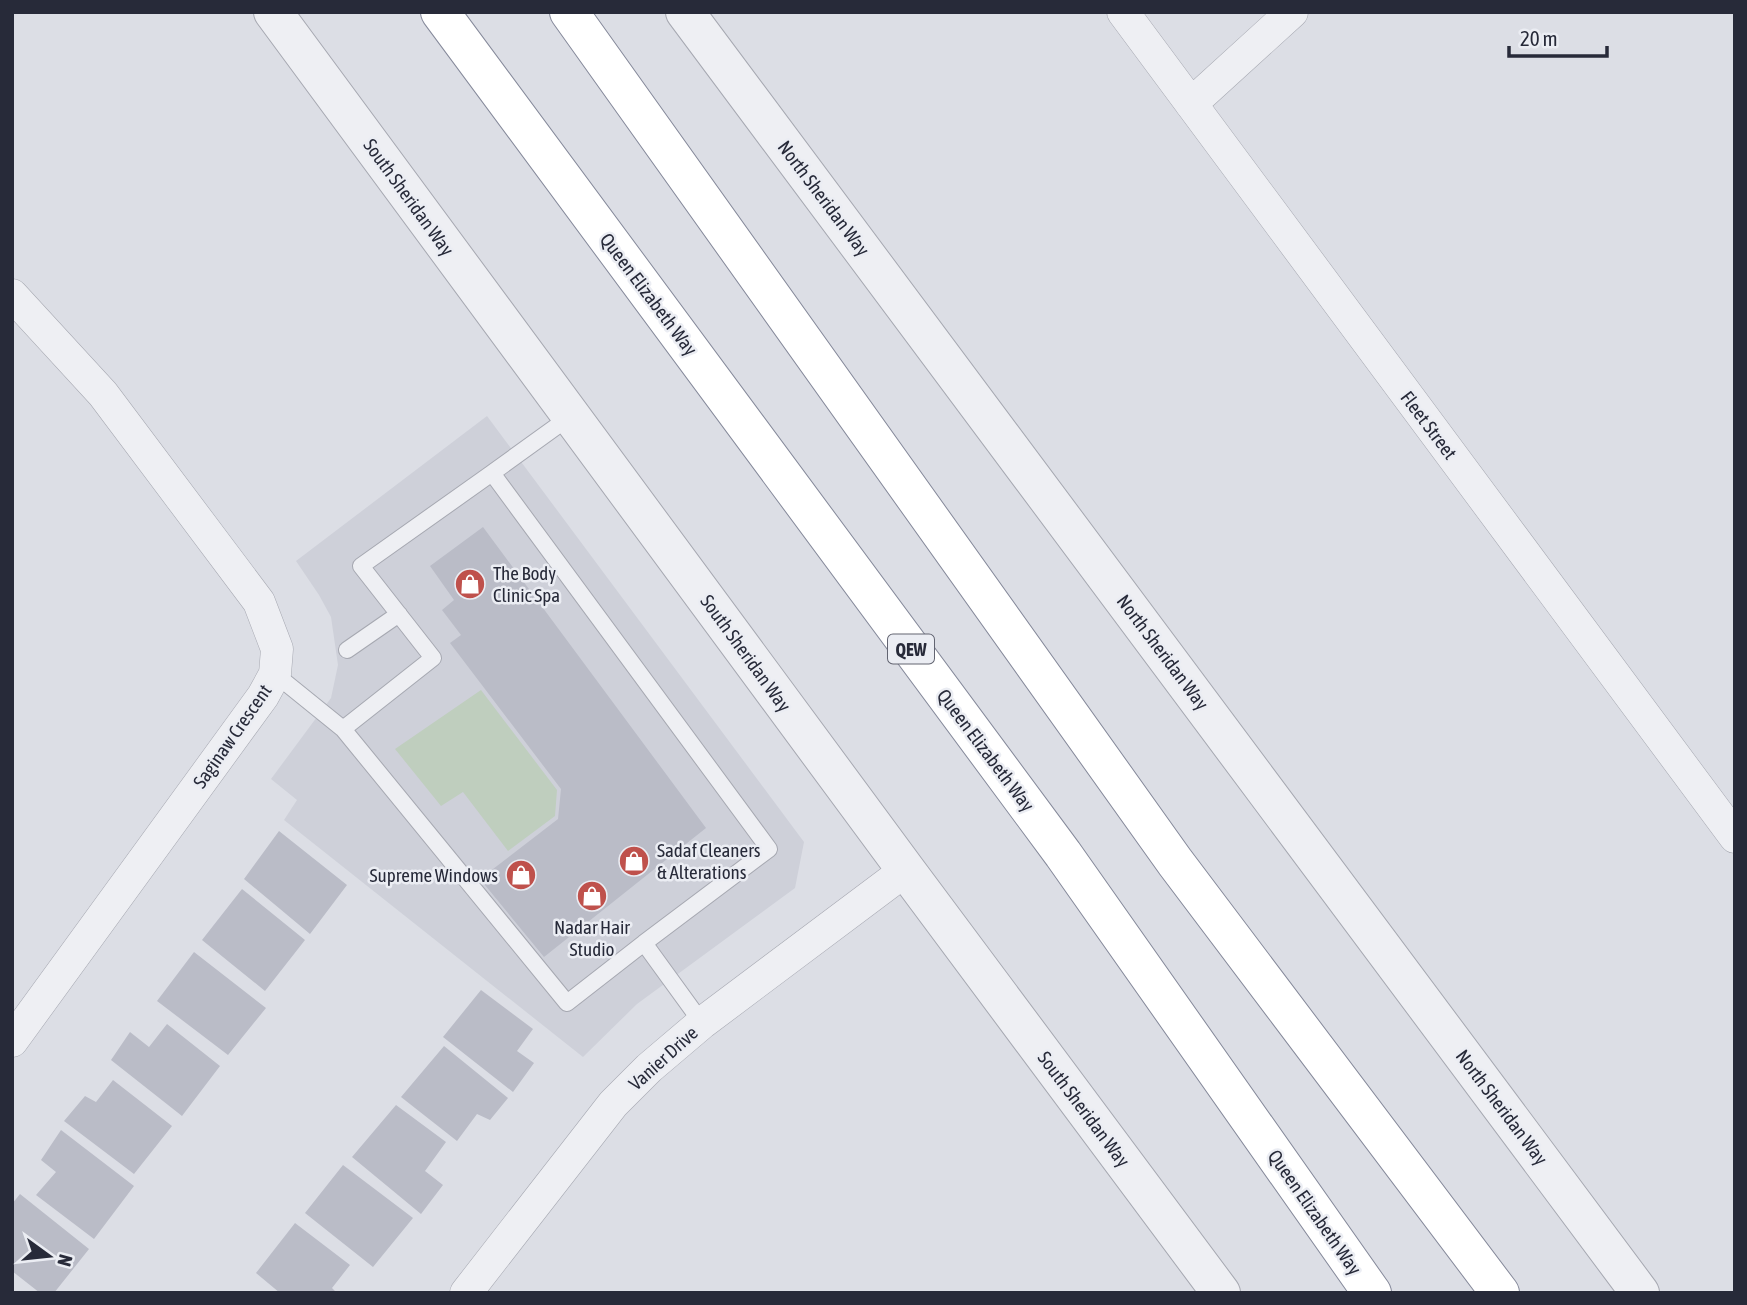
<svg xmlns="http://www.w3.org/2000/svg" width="1747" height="1305" font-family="'Asap Condensed',sans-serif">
<rect width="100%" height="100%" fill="#dcdee5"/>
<path fill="#ced0d9" d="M487 416 804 842 795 888 637 1004 583 1057 284 820 297 800 271 779 331 698 338 665 331 617 319 595 296 561Z"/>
<path fill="#bfcebe" d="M481 690 557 790 555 816 508 851 463 792 441 806 395 749Z"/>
<path fill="#babcc7" d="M483 527 706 828 544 957 480 879 558 819 561 789 450 643 461 635 442 610 454 600 430 566Z
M279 831 347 885 310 934 244 879Z
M242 889 305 940 265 991 202 940Z
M194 952 266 1008 228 1055 157 1001Z
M481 990 533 1029 517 1051 534 1063 513 1092 443 1037Z
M167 1024 220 1066 182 1116 111 1060 130 1032 149 1047Z
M444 1046 508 1098 490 1120 477 1114 457 1141 401 1097Z
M113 1080 172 1126 134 1174 64 1121 85 1096 96 1102Z
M396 1105 446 1142 425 1171 443 1185 421 1214 352 1157Z
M61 1130 134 1186 94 1239 36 1195 56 1172 41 1160Z
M343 1165 413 1218 373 1267 305 1213Z
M20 1194 89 1249 54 1293H40L12 1271V1204Z
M295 1223 350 1265 332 1288 337 1293H280L256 1273Z"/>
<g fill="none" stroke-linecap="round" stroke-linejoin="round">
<g stroke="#a6a8b1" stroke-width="18">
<path id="service" d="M492 473 571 416
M347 650 399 614
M275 674 343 729 567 1003 644 943
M343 729 433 658 361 566 492 473 769 849 644 943 702 1023"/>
</g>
<g stroke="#a6a8b1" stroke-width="33">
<path id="minor" d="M1123 12 1735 837
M1191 104 1292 12
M12 295 103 394 259 602 277 649 275 674 263 696 12 1041
M466 1293 613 1104 649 1068 702 1023 906 870"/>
</g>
<g stroke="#a6a8b1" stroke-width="40">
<path id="tertiary" d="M273 12 906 870 1221 1293
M685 12 1640 1293"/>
</g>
<g stroke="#85899a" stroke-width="40">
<path id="motorway" d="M440 12 1063 854 1372 1293
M569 12 1175 862 1500 1293"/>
</g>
<use href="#service" stroke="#eeeff3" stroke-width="16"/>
<use href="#minor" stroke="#eeeff3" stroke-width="32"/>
<use href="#tertiary" stroke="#eeeff3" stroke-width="38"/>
<use href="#motorway" stroke="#fff" stroke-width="38"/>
</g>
<defs>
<g id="shop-disc" transform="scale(1.575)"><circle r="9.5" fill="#bf514c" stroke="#ebedf3"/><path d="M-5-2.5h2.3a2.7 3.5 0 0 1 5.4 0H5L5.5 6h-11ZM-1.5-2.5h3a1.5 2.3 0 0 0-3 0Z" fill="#fff"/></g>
</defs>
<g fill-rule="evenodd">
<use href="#shop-disc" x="470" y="584"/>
<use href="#shop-disc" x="634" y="861"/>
<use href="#shop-disc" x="521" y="875"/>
<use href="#shop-disc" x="592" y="896"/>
</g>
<g text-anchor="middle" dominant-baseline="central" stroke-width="5" stroke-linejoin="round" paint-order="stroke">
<rect fill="#ebedf3" stroke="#626471" stroke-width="2" x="888" y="634.5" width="46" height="29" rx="5"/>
<g font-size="18" font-weight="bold" fill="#272a39">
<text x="911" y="649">QEW</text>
</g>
<g font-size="19" fill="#272a39" stroke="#ebedf3">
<text transform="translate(409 197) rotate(54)">South Sheridan Way</text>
<text transform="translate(824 198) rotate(53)">North Sheridan Way</text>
<text transform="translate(649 294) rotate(53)">Queen Elizabeth Way</text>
<text transform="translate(1429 425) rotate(53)">Fleet Street</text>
<text transform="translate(1163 652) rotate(53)">North Sheridan Way</text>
<text transform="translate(746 653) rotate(54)">South Sheridan Way</text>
<text transform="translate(232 736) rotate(-55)">Saginaw Crescent</text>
<text transform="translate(986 750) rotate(53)">Queen Elizabeth Way</text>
<text transform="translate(663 1058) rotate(-42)">Vanier Drive</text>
<text transform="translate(1502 1107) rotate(53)">North Sheridan Way</text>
<text transform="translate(1084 1109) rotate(53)">South Sheridan Way</text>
<text transform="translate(1315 1212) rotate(55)">Queen Elizabeth Way</text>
</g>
<g font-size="19" fill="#272a39" stroke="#ebedf3" text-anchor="start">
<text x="493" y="573">The Body<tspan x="493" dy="22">Clinic Spa</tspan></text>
<text x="657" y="850">Sadaf Cleaners<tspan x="657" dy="22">&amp; Alterations</tspan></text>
<text x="498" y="875" text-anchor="end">Supreme Windows</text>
<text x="592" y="927" text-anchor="middle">Nadar Hair<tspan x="592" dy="22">Studio</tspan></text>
</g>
</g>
<rect width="1747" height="1305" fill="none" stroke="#272a39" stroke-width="28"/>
<g transform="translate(49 1256) rotate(105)" stroke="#ebedf3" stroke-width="5" paint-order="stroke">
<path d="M0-5L12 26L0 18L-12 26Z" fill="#272a39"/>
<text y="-10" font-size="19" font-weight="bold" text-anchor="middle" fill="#272a39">N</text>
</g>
<path d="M1509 46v10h98v-10" fill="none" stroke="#272a39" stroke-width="3.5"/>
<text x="1520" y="46" font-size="21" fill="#272a39" stroke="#ebedf3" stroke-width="5" paint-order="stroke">20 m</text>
</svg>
